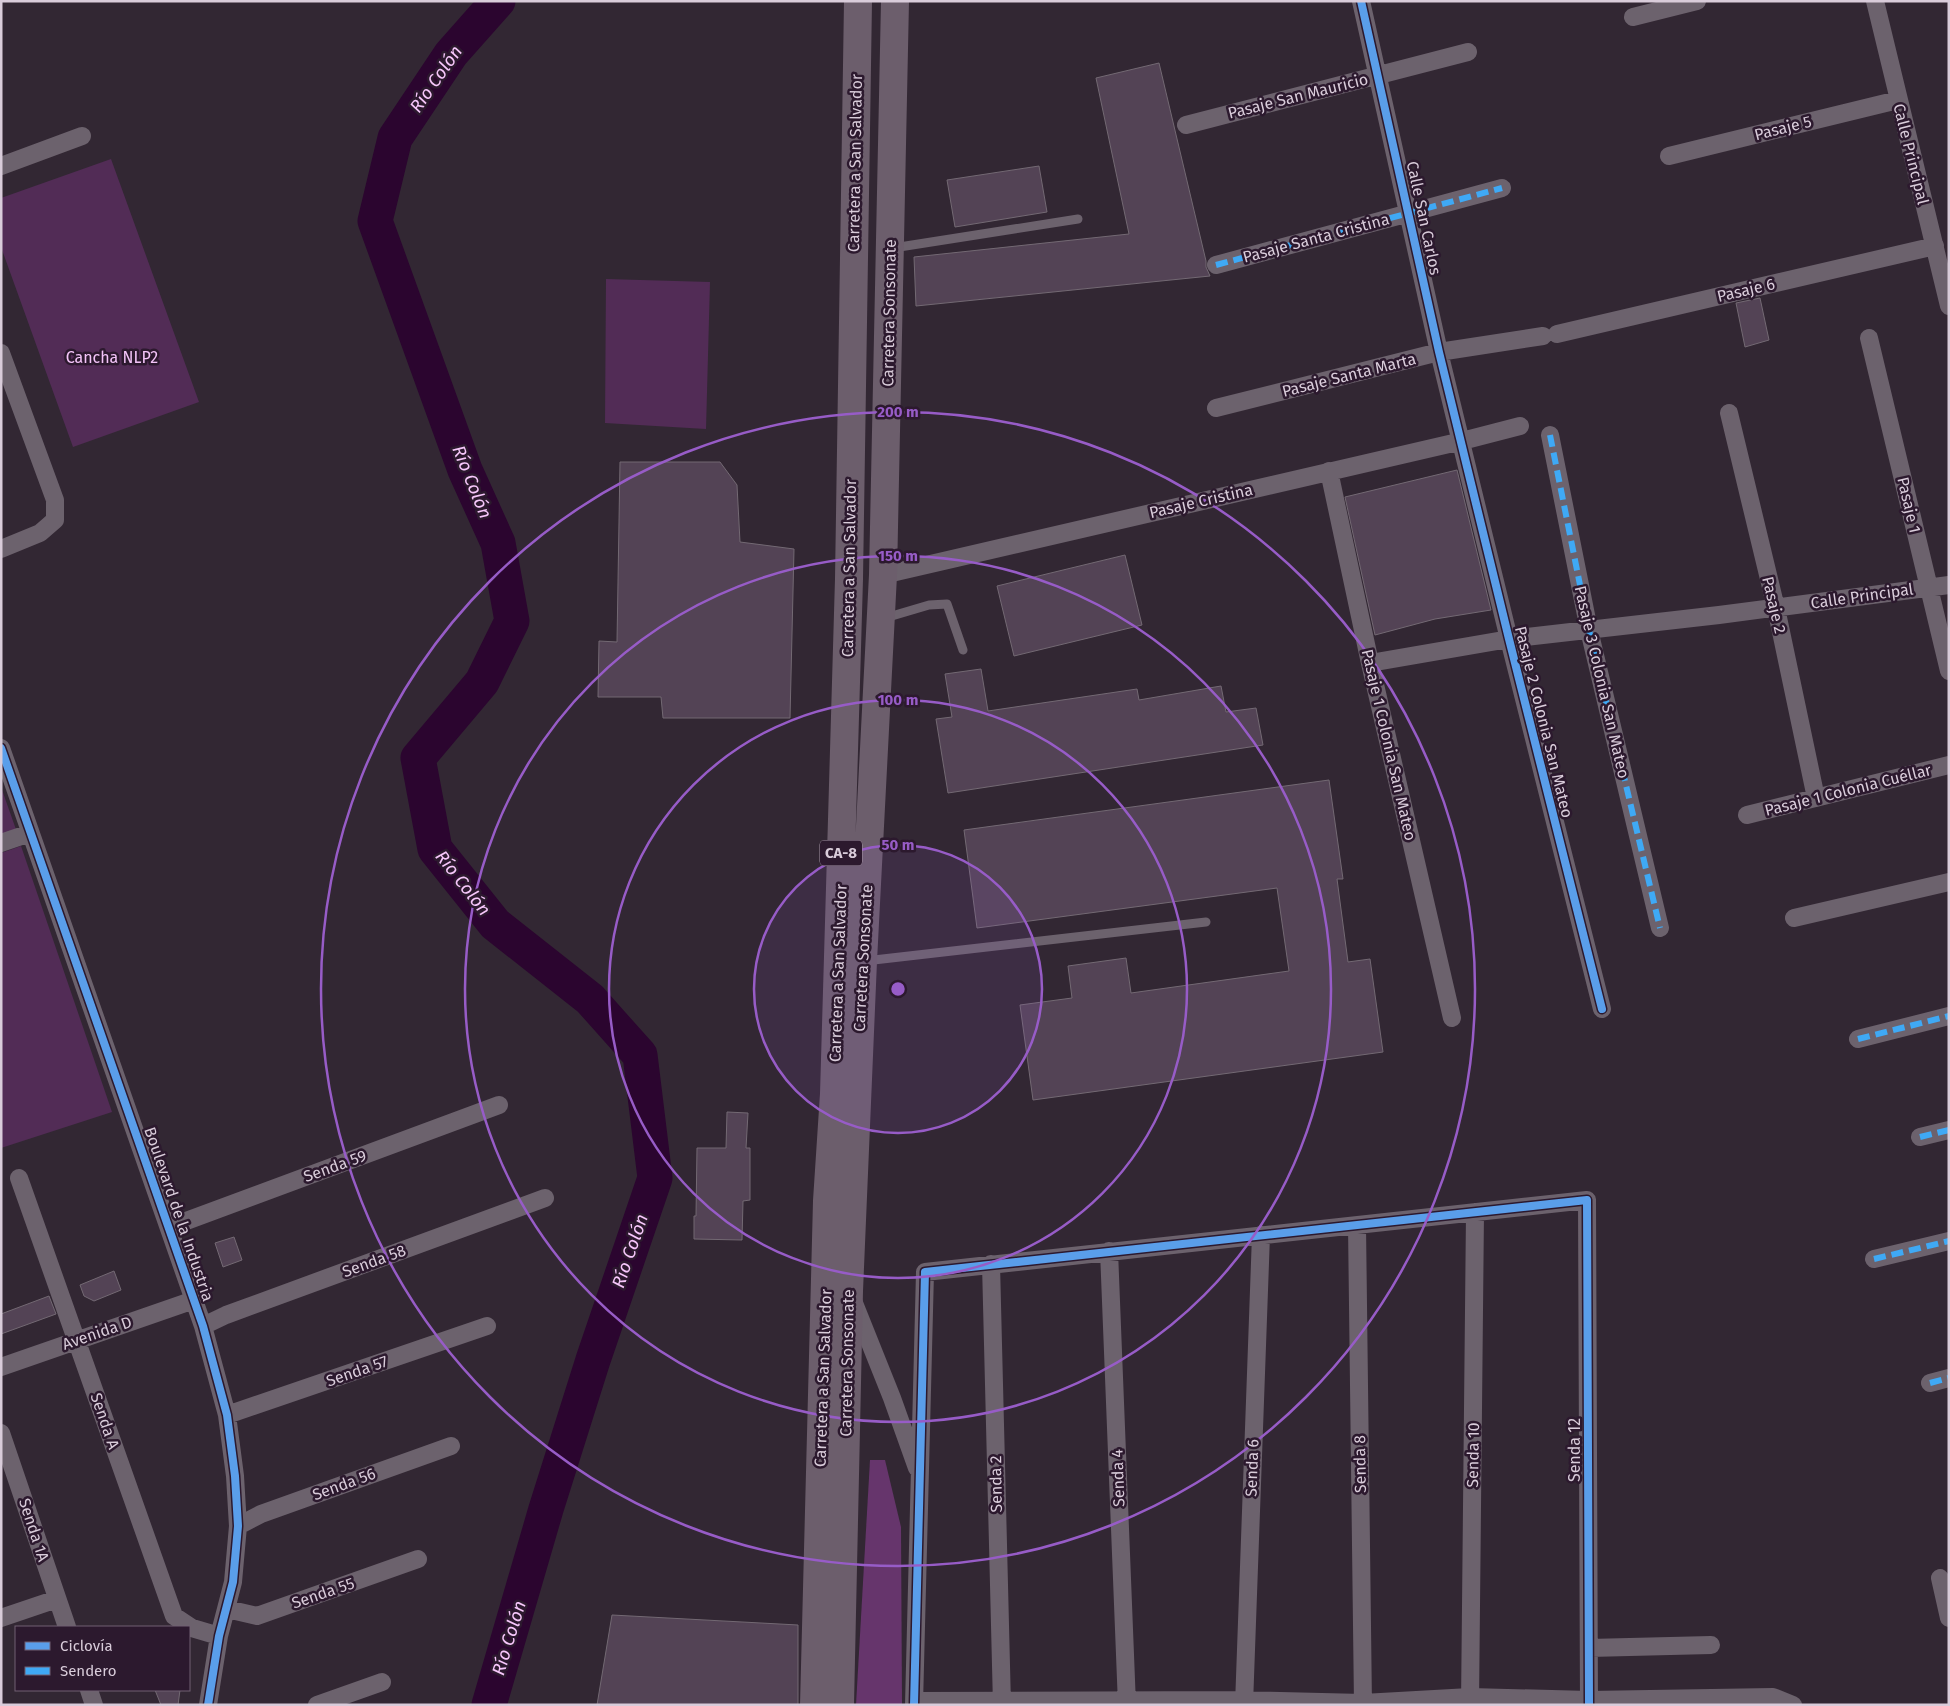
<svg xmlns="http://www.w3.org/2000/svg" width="1950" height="1706" font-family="'Fira Sans',sans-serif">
<rect width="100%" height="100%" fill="#322733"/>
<path fill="#522c56" d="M111 159 199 402 73 447 1 247V198Z
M606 279 710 282 706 429 605 423Z
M1 787 19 838 1 844Z
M21 846 112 1112 1 1148V853Z"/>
<path fill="#66356c" d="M870 1460H885L901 1527 902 1705H856Z"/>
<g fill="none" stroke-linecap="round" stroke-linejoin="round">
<path stroke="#2b052f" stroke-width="35" d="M489 1705 546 1509 593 1360 655 1178 640 1055 590 999 495 924 435 849 418 758 482 682 512 621 498 543 465 470 375 221 395 138 451 54 498 1"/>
</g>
<path fill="#534355" stroke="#736973" d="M1159 63 1206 261V267L1210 276 916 306 914 257 1129 234 1096 78Z
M1039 166 1047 212 955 227 947 180Z
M1760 298 1769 340 1745 347 1736 303Z
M620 462H720L737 485 740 542 794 549 790 718H663L661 697H598L599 641 617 642Z
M1457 470 1491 610 1435 619 1375 635 1345 497Z
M1125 555 1142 625 1014 656 997 586Z
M981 669 988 711 1137 689 1139 700 1221 686 1226 712 1256 708 1263 745 948 793 936 719 952 717 945 674Z
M1329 780 1343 879H1337L1348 962 1370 959 1383 1052 1033 1100 1020 1005 1072 998 1068 966 1126 958 1131 993 1289 971 1277 888 977 928 964 830Z
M727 1112 748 1113 746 1148H750V1200L743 1201 742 1240 694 1239V1216H696L697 1148H726Z
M234 1237 242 1260 223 1267 215 1243Z
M114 1271 121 1290 94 1301 84 1296 80 1285Z
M49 1296 56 1314 1 1334V1314Z
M612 1615 798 1625V1705H597Z
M155 1690H180L178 1705H161Z"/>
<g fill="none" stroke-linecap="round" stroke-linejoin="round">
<path stroke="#6c626d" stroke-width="9" d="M893 248 1078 219
M885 618 929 605 947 604 963 650
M865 961 1206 922"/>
<path stroke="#6c626d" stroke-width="18" d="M1361 1 1439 352 1509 639 1602 1009
M1875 1 1949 306
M1633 17 1697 1
M1186 125 1468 52
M1669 156 1898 100
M1 166 82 136
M1216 265 1502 188
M1557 334 1935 246
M1869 338 1949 671
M1 353 55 500V520L40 533 1 549
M1216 408 1439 352 1543 336
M1729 413 1776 608 1816 798
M1550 435 1589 630 1660 928
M1329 471 1370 663 1452 1018
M883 575 1462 441 1520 426
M1370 663 1509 639 1719 615 1949 585
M1 748 203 1326 227 1415 235 1476 238 1526 233 1582 219 1636 208 1705
M1747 815 1949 765
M1 843 30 833
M1794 918 1949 882
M1858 1039 1949 1016
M1920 1137 1949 1130
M19 1178 174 1616 192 1628 219 1636
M1357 1225 1363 1705
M170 1227 499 1105
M1109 1251 1127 1705
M1874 1259 1949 1241
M991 1264 1002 1705
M854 1303 892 1398 917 1468
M203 1326 226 1315 545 1198
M1 1367 194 1300
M1930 1383 1949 1378
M227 1415 487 1326
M1 1433 67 1627
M238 1526 261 1514 451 1446
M1940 1578 1949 1618
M227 1609 257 1616 418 1559
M1 1618 57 1599
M1589 1648 1711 1645
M89 1690 94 1705
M914 1701 1244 1700 1363 1703 1470 1697 1589 1700 1773 1697 1793 1705
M317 1705 382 1682
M914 1705 925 1272 1587 1200 1589 1705
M1244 1705 1261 1235
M1470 1705 1475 1212"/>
<path stroke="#6c5e6c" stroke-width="28" d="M814 1705 827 1201 834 1094 849 579 858 1
M840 1705 849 1291 863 961 883 575 895 1"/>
<path stroke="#3fa9f5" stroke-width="6" stroke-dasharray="12 6" stroke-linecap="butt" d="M1216 265 1502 188
M1550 435 1589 630 1660 928
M1858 1039 1949 1016
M1920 1137 1949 1130
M1874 1259 1949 1241
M1930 1383 1949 1378"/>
<g stroke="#2c192e" stroke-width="11">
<path id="cycleway" d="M1361 1 1439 352 1509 639 1602 1009
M1 748 203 1326 227 1415 235 1476 238 1526 233 1582 219 1636 208 1705
M914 1705 925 1272 1587 1200 1589 1705"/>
</g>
<use href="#cycleway" stroke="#5a9eea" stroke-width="8"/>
</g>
<circle cx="898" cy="989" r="144" fill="#975cc7" fill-opacity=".12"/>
<g fill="none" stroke="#975cc7" stroke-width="2.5">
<circle cx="898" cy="989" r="144"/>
<circle cx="898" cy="989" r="289"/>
<circle cx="898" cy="989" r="433"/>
<circle cx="898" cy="989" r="577"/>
</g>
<g text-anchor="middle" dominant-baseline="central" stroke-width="5" stroke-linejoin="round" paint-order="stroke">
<rect fill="#2c192e" stroke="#a596a6" stroke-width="1" x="820" y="840.5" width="42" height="25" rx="4"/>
<g font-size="15" font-weight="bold" fill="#d9ccda">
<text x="841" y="853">CA-8</text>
</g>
<g font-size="16" fill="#d9ccda" stroke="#2c192e">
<text transform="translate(1298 96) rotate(-14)">Pasaje San Mauricio</text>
<text transform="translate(1783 128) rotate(-14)">Pasaje 5</text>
<text transform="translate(1911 154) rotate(76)">Calle Principal</text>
<text transform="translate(855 163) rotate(-89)">Carretera a San Salvador</text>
<text transform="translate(1424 218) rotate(78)">Calle San Carlos</text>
<text transform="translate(1316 238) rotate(-15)">Pasaje Santa Cristina</text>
<text transform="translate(1746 290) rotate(-13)">Pasaje 6</text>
<text transform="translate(889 313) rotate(-89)">Carretera Sonsonate</text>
<text transform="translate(1349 375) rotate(-14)">Pasaje Santa Marta</text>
<text transform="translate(1201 501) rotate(-13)">Pasaje Cristina</text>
<text transform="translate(1909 505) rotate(77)">Pasaje 1</text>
<text transform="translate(849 568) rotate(-89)">Carretera a San Salvador</text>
<text transform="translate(1862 596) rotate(-8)">Calle Principal</text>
<text transform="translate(1774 605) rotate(77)">Pasaje 2</text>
<text transform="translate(1602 682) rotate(77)">Pasaje 3 Colonia San Mateo</text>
<text transform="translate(1544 722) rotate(76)">Pasaje 2 Colonia San Mateo</text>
<text transform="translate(1389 745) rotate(77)">Pasaje 1 Colonia San Mateo</text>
<text transform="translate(1848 790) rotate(-14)">Pasaje 1 Colonia Cuéllar</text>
<text transform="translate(863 958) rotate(-87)">Carretera Sonsonate</text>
<text transform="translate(838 973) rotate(-88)">Carretera a San Salvador</text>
<text transform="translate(335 1166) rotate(-20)">Senda 59</text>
<text transform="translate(179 1214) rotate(71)">Boulevard de la Industria</text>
<text transform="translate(374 1261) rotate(-20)">Senda 58</text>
<text transform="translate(97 1333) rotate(-19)">Avenida D</text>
<text transform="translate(847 1363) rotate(-89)">Carretera Sonsonate</text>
<text transform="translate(357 1371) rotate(-19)">Senda 57</text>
<text transform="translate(823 1378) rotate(-88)">Carretera a San Salvador</text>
<text transform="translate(105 1421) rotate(71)">Senda A</text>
<text transform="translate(1574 1450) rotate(-90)">Senda 12</text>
<text transform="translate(1473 1455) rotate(-89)">Senda 10</text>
<text transform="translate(1360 1464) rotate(-91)">Senda 8</text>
<text transform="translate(1252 1468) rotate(-88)">Senda 6</text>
<text transform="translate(1118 1478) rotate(-92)">Senda 4</text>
<text transform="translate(344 1484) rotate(-20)">Senda 56</text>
<text transform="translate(996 1484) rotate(-91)">Senda 2</text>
<text transform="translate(34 1530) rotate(72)">Senda 1A</text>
<text transform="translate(323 1593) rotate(-19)">Senda 55</text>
</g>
<g font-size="16" fill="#f4c4f9" stroke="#2c192e">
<text x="112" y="357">Cancha NLP2</text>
</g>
<g font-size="18" font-style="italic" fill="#f7c7fb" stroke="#2c192e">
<text transform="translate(436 79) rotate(-55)">Río Colón</text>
<text transform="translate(472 482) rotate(68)">Río Colón</text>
<text transform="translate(463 883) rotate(52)">Río Colón</text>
<text transform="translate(630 1251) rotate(-71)">Río Colón</text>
<text transform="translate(509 1638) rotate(-73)">Río Colón</text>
</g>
</g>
<circle cx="898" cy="989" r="8" fill="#975cc7" stroke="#2c192e" stroke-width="2.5"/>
<g font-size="15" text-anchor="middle" font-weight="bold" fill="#975cc7" stroke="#2c192e" stroke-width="5" stroke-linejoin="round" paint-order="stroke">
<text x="898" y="417">200 m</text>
<text x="898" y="561">150 m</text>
<text x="898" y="705">100 m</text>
<text x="898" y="850">50 m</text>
</g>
<rect width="1950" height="1706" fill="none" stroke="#d9ccda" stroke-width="5"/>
<rect x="15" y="1626" width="175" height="65" fill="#2c192e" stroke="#716173"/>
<rect x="25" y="1642" width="25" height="8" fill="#5a9eea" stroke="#716173"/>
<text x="60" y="1651" font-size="15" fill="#d9ccda">Ciclovía</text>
<rect x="25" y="1667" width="25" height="8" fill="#3fa9f5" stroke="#716173"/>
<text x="60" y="1676" font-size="15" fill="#d9ccda">Sendero</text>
</svg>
